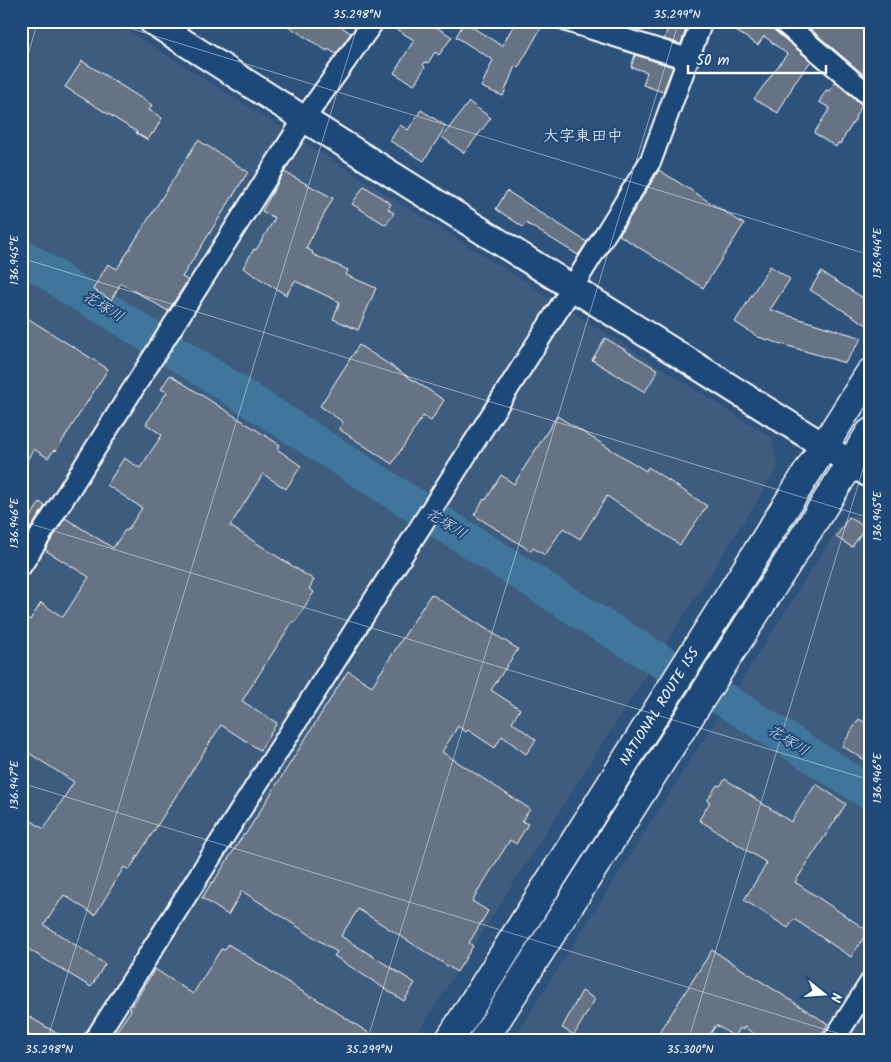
<svg xmlns="http://www.w3.org/2000/svg" width="891" height="1062" font-family="Kalam,'Klee One',sans-serif">
<rect width="100%" height="100%" fill="#2d527c"/>
<filter id="ink" filterUnits="userSpaceOnUse"><feTurbulence type="fractalNoise" baseFrequency=".02" numOctaves="2"/><feDisplacementMap in="SourceGraphic" scale="10" xChannelSelector="R" yChannelSelector="G"/><feConvolveMatrix kernelMatrix="1 2 1 2 8 2 1 2 1" color-interpolation-filters="sRGB"/></filter>
<g filter="url(#ink)">
<path fill="#3e5c7e" d="M21 21H113L772 438 778 468 413 1041H21Z
M870 512V1041H512L845 517Z"/>
<g fill="none" stroke-linecap="round" stroke-linejoin="round">
<path stroke="#3f769b" stroke-width="34" d="M21 255 58 279 68 287 113 313 264 409 587 616 733 705 870 793"/>
</g>
<path fill="#657384" stroke="#fff" d="M280 21H347L343 28 351 33 336 54 328 49 327 51Z
M386 21H427L452 37 439 55 435 52 428 63 425 62 423 65 425 67 414 85 394 73 414 40 386 23Z
M516 21H545L518 68 515 66 503 96 481 87 493 60 456 37 464 22 502 46Z
M671 21H689L681 44 664 39Z
M720 21H770L771 25 774 30 811 61 794 84 778 113 754 99 787 54 764 36 758 45Z
M801 21H870V63L863 71 870 77V80Z
M635 55 673 67 663 92 643 85 647 72 631 67Z
M82 61 152 105 149 110 162 118 153 134 152 133 148 140 136 133 137 132 65 87Z
M835 82 862 105 855 117 856 118 840 144 838 143 836 147 814 133 830 108 819 102 826 90 829 91Z
M469 102 491 118 464 153 442 137Z
M421 110 446 126 424 161 390 141 400 125 408 130Z
M198 140 248 172 182 277 188 280 168 311 121 283 111 300 93 289 108 264 117 269Z
M659 170 744 224 703 288 619 235Z
M284 172 333 198 306 248 313 252 312 254 348 270 346 275 376 288 358 330 333 319 340 302 295 281 286 295 243 268 254 249 256 250 275 218 262 211Z
M364 186 391 204 388 209 394 213 386 225 352 204Z
M507 191 587 242 578 255 526 223 523 227 496 209Z
M770 266 790 279 770 310 862 338 845 363 758 337 735 322Z
M821 272 870 302V327L810 290Z
M21 314 108 369 56 451 54 450 48 458 34 449 21 469Z
M605 338 658 370 645 392 592 360Z
M359 345 444 400 431 421 423 416 392 464 339 429 343 422 320 406Z
M170 375 280 445 277 449 301 466 286 489 263 474 230 526 314 580 309 589 314 592 295 622 293 621 242 701 277 723 260 750 221 725 129 870 124 867 95 915 64 895 44 925 105 964 91 987 21 945V814L44 829 74 782 21 748V615L30 620 41 603 63 617 89 577 45 550 65 518 113 548 125 530 127 531 142 508 107 485 124 458 140 468 162 435 146 424 167 392 161 389Z
M557 416 646 471 648 467 707 506 680 545 607 496 580 539 563 528 545 555 533 548 531 551 474 515 484 499 486 500 501 475 514 484Z
M40 502 45 506 25 537 21 534V532Z
M849 517 865 527 852 547 836 537Z
M431 594 518 649 491 690 520 709 512 722 536 740 526 754 502 736 495 748 468 730 466 732 458 726 442 752 530 809 522 821 528 824 516 844 510 840 472 901 488 911 469 943 473 946 457 972 358 909 341 936 415 983 404 1001 334 956 337 952 242 891 228 915 202 898 212 882 213 883 244 834 245 835 348 671 372 686Z
M859 719 870 726V763L842 746Z
M725 779 791 822 816 784 846 804 795 882 868 931 851 957 794 919 788 928 744 900 767 863 699 820 710 802 707 801 717 785 720 786Z
M228 944 311 997 312 996 381 1041H110L131 1010 130 1009 155 969 193 994 221 949 225 950Z
M712 950 828 1024 817 1041H765L744 1027 743 1030 740 1028 735 1037 716 1025 706 1041H654Z
M582 991 595 999 574 1035 562 1028Z
M21 1012 70 1041H39L21 1030Z"/>
<g fill="none" stroke-linecap="round" stroke-linejoin="round">
<g stroke="#fff" stroke-width="24">
<path id="minor" d="M567 21 688 59
M782 21 870 96
M21 566 304 119 374 21
M94 1041 572 288 651 160 702 21
M833 1041 870 983"/>
</g>
<g stroke="#fff" stroke-width="29">
<path id="tertiary" d="M151 21 304 119 870 475"/>
</g>
<g stroke="#fff" stroke-width="31">
<g id="trunk">
<path id="s1" d="M449 1041 870 373"/>
<path d="M483 1041 870 433"/>
</g>
</g>
<use href="#minor" stroke="#1f4a7a" stroke-width="20"/>
<use href="#tertiary" stroke="#1f4a7a" stroke-width="25"/>
<use href="#trunk" stroke="#1f4a7a" stroke-width="28"/>
</g>
</g>
<path fill="none" stroke="#fff" stroke-width="1" stroke-opacity="0.45" d="M106 21 870 255M21 78 38 21M21 258 870 518M21 521 870 780M21 783 863 1041M47 1041 359 21M367 1041 679 21M688 1041 870 446"/>
<g text-anchor="middle" dominant-baseline="central" stroke-width="4" stroke-linejoin="round" paint-order="stroke">
<g font-size="14" fill="#fff" stroke="#1f4a7a">
<text stroke="none"><textPath href="#s1" startOffset="395">NATIONAL ROUTE 155</textPath></text>
</g>
<g font-size="15" font-style="italic" fill="#cfdde6" stroke="#1f4a7a">
<text transform="translate(103 307) rotate(32)">花塚川</text>
<text transform="translate(446 524) rotate(32)">花塚川</text>
<text transform="translate(788 741) rotate(32)">花塚川</text>
</g>
<g font-size="16" fill="#fff" stroke="#1f4a7a">
<text x="583" y="136">大字東田中</text>
</g>
</g>
<rect width="891" height="1062" fill="none" stroke="#1f4a7a" stroke-width="55"/>
<g transform="translate(824 994) rotate(107)" stroke="#1f4a7a" stroke-width="4" paint-order="stroke">
<path d="M0-4L9 19L0 12L-9 19Z" fill="#ffffff"/>
<text y="-8" font-size="14" font-weight="bold" text-anchor="middle" fill="#ffffff">N</text>
</g>
<path d="M688 65v8h138v-8" fill="none" stroke="#ffffff" stroke-width="2.5"/>
<text x="696" y="65" font-size="15" fill="#ffffff" stroke="#1f4a7a" stroke-width="4" paint-order="stroke">50 m</text>
<rect x="28" y="28" width="836" height="1006" fill="none" stroke="#fff" stroke-width="2"/>
<g font-size="12" text-anchor="middle" fill="#fff">
<text x="357" y="18">35.298°N</text>
<text x="677" y="18">35.299°N</text>
<text transform="translate(877 253) rotate(-90)" y="4">136.944°E</text>
<text transform="translate(14 260) rotate(-90)" y="4">136.945°E</text>
<text transform="translate(877 516) rotate(-90)" y="4">136.945°E</text>
<text transform="translate(14 523) rotate(-90)" y="4">136.946°E</text>
<text transform="translate(877 778) rotate(-90)" y="4">136.946°E</text>
<text transform="translate(14 785) rotate(-90)" y="4">136.947°E</text>
<text x="49" y="1053">35.298°N</text>
<text x="369" y="1053">35.299°N</text>
<text x="690" y="1053">35.300°N</text>
</g>
</svg>
